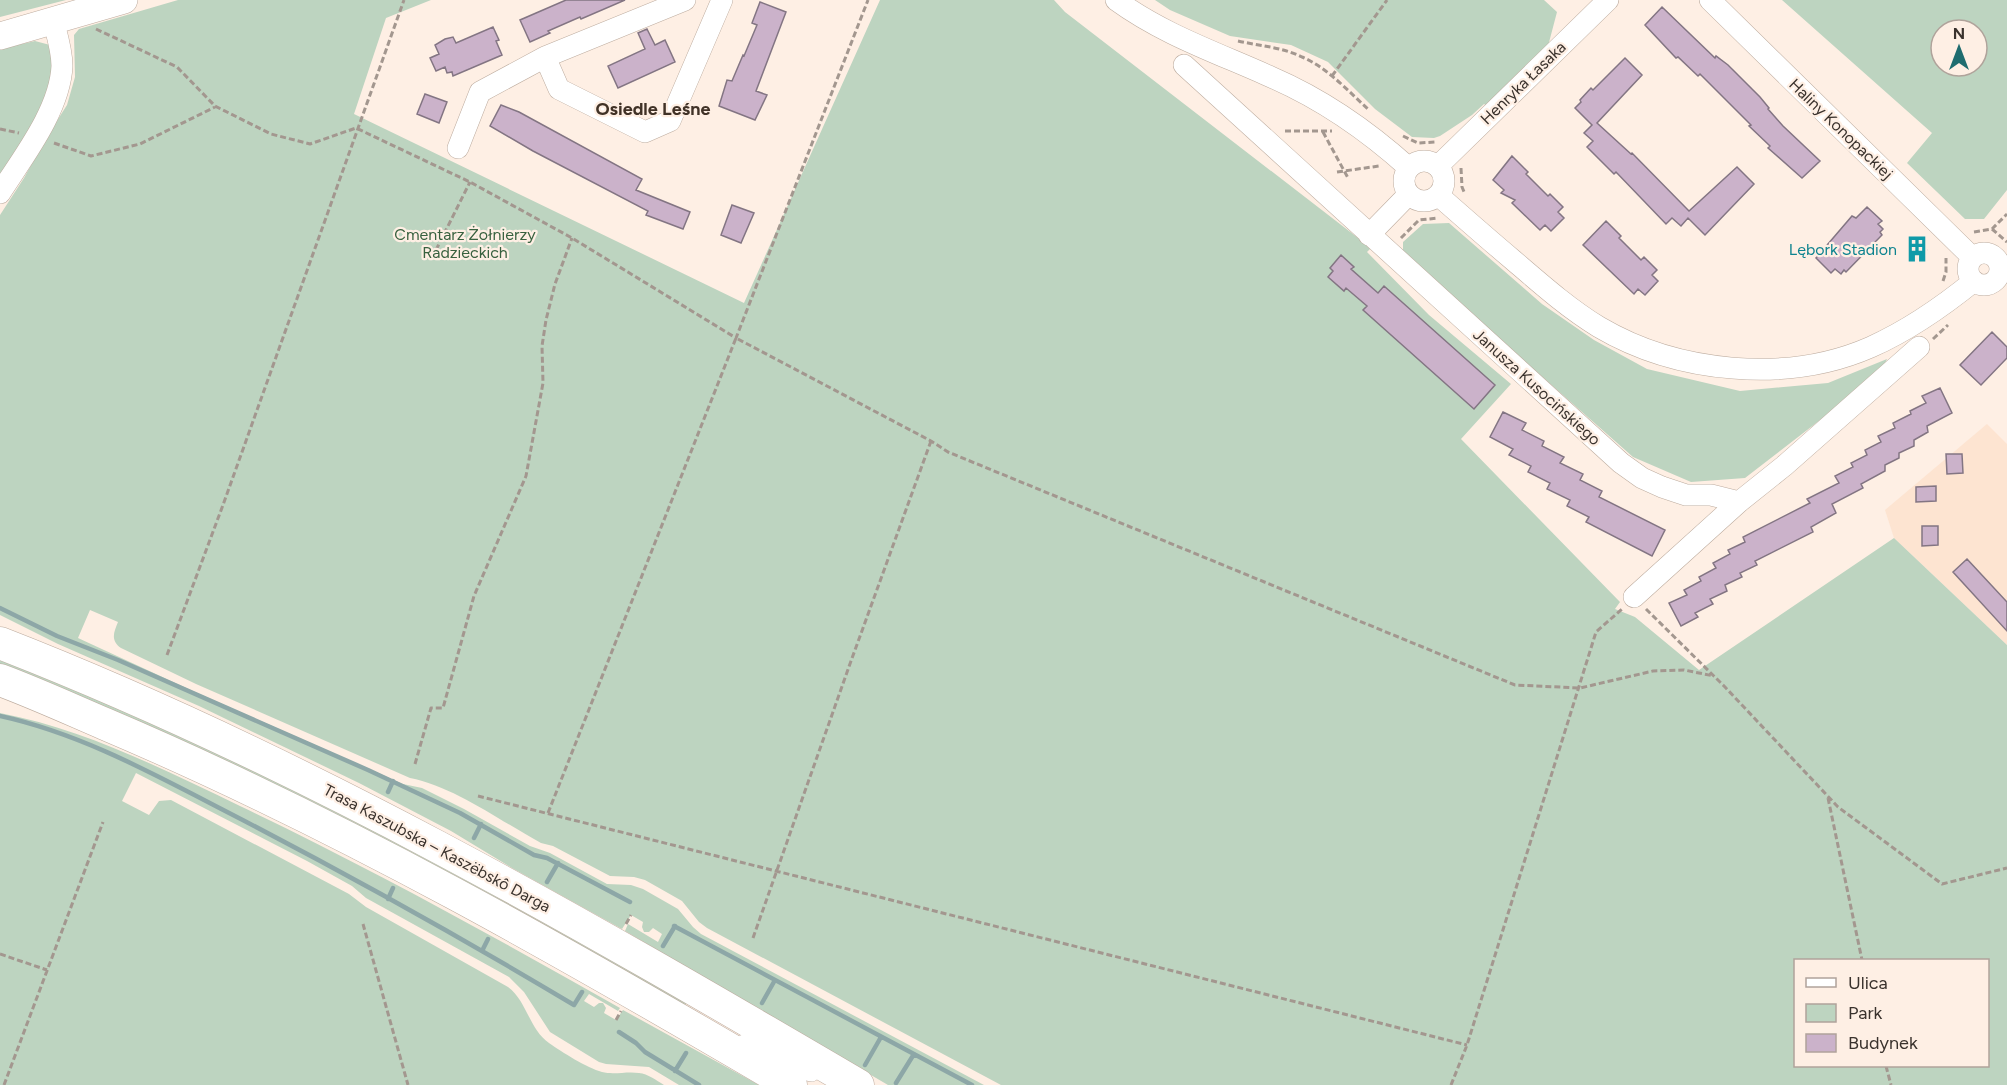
<svg xmlns="http://www.w3.org/2000/svg" width="2007" height="1085" font-family="Figtree,sans-serif">
<rect width="100%" height="100%" fill="#feefe4"/>
<path fill="#fde4d1" d="M1987 424 2007 444V645L1894 538 1885 510Z"/>
<path fill="#bdd4c0" fill-rule="evenodd" d="M0 0H66L0 17Z
M178 0H431L386 18 354 114 744 303 880 0H1054L1065 12 1371 248 1367 252 1429 315 1511 384 1461 439 1620 602 1615 609 1635 617 1699 670 1894 538 2007 645V1085H1001L707 928 699 922 682 901 645 880 634 877 610 876 553 846 541 843C502 822 453 786 410 778L196 684 121 648C110 640 114 632 118 622L90 610 78 638 195 692 403 784 422 788 464 809 530 846 550 853 607 884 631 885 643 889 678 909 693 927 701 934 984 1085H888L625 931 628 924 658 942 662 934 653 928 649 932H644L642 927 643 922 631 915 622 929 620 928 512 868 451 831 359 783 199 706 58 644 0 615V215L24 178 46 138 67 105 75 77 74 35 79 29ZM1796 960H1988V1066H1796Z
M1155 0H1544L1557 12 1547 50 1487 106 1484 104 1472 115 1440 136 1434 138 1412 137 1375 109 1328 62 1291 45 1230 36 1170 10Z
M1782 0H2007V190L1984 219H1965L1907 163 1932 133ZM1941 30H1977V66H1941Z
M35 41 50 45 52 49 54 85 0 182V49Z
M1449 223 1542 304 1594 340 1647 369 1740 391 1828 383 1887 359 1881 373 1745 478 1691 482 1633 457 1401 252 1403 249V242L1423 224Z
M0 655 312 795 688 1000 683 1009 0 666Z
M0 713C84 729 163 769 240 806 370 868 495 937 620 1008L618 1011 589 994 584 1001 594 1007 599 1003H603L606 1008 604 1013 616 1020 623 1010 759 1085H679L649 1067 606 1064 599 1062 550 1032 524 992 509 977 366 898 352 886 307 861 136 773 122 801 149 815 159 801 171 800 349 894 366 907 508 987C527 1001 529 1029 549 1043 562 1052 587 1068 602 1072 614 1075 627 1071 639 1073 648 1074 656 1080 664 1085H0Z"/>
<g fill="none" stroke-linecap="round" stroke-linejoin="round">
<path stroke="#8da7a7" stroke-width="4.5" d="M0 608 57 636 118 660 368 770 460 813 534 855 547 858 630 902
M0 716C83 734 159 777 233 815 349 875 462 938 574 1005L582 992
M388 792 393 781
M474 838 481 824
M547 882 558 863
M388 899 393 888
M674 926 972 1085
M663 946 675 926
M482 951 488 939
M762 1003 775 980
M619 1032 636 1043 645 1052 699 1085
M865 1065 881 1037
M675 1071 686 1053
M896 1083 914 1054"/>
</g>
<path fill="#cbb2ca" stroke="#837583" stroke-width="1.5" d="M566 0H625L581 19 580 17 548 31 550 33 530 42 520 20Z
M760 2 786 12 756 91 767 95 755 120 719 106 727 80 732 81 743 55 744 56 757 25 752 23Z
M1662 7 1715 58 1716 56 1728 65 1760 97 1769 108 1768 109 1783 126 1820 161 1802 178 1768 148 1770 146 1749 126 1751 125 1700 74 1698 76 1678 57 1676 58 1645 25Z
M493 27 499 40 496 41 502 55 453 76 452 72 447 73 445 67 436 71 430 58 439 54 435 45 445 39 453 37 456 43Z
M647 29 655 45 665 40 675 62 618 88 608 66 645 49 638 33Z
M1625 58 1642 75 1597 123 1631 154 1632 153 1689 211 1737 167 1754 184 1705 235 1688 218 1681 226 1672 218 1666 224 1616 172 1614 174 1587 147 1593 141 1584 133 1592 125 1575 108 1581 102 1580 100 1591 88 1593 90Z
M425 94 447 102 439 123 417 114Z
M501 105 519 112 642 179 636 190 690 212 683 229 646 215 648 211 533 151 490 126Z
M1512 156 1528 172 1526 174 1548 196 1550 194 1563 207 1558 212 1564 218 1551 231 1545 225 1540 230 1512 203 1515 200 1501 193 1504 190 1493 180Z
M732 205 754 213 741 243 721 235Z
M1867 207 1882 221 1878 224 1883 229 1880 232 1882 235 1846 272 1844 270 1841 274 1835 269 1831 273 1816 258 1852 216 1856 218Z
M1606 221 1621 236 1619 238 1641 260 1644 257 1657 270 1652 275 1658 281 1645 295 1638 289 1634 294 1583 245Z
M1918 240 1927 250 1917 258 1908 248Z
M1341 255 1354 267 1351 269 1378 293 1384 286 1495 385 1474 409 1363 310 1367 306 1346 288 1344 291 1328 277 1333 271 1330 268Z
M1992 332 2007 347V358L1981 385 1960 365Z
M1940 388 1952 413 1927 426 1928 432 1914 440V446L1899 453V458L1885 465V471L1861 484 1863 488 1832 504 1836 513 1811 527 1813 532 1755 561 1757 565 1740 573 1742 577 1725 585 1727 591 1710 599 1713 604 1695 613 1698 617 1681 626 1669 603 1687 595 1684 590 1701 581 1699 577 1716 568 1713 563 1730 554 1728 550 1745 542 1743 537 1810 503 1807 499 1839 483 1835 476 1853 467 1851 463 1867 455 1865 450 1881 442 1878 436 1895 428 1893 423 1911 414 1910 411 1926 403 1922 396Z
M1503 412 1526 423 1522 430 1544 441 1542 446 1564 457 1560 463 1583 474 1580 480 1602 491 1599 497 1665 530 1652 556 1586 522 1589 517 1567 506 1570 500 1547 489 1550 483 1528 472 1531 466 1509 455 1513 449 1490 437Z
M1946 454H1962L1963 473 1947 474Z
M1936 486V501L1916 502V487Z
M1922 526H1938V545L1922 546Z
M1967 559 2007 602V631L1953 572Z"/>
<g fill="none" stroke-linecap="round" stroke-linejoin="round">
<g stroke="#bdac9f" stroke-width="22">
<path id="minor" d="M685 0 545 57 559 89 645 132 670 121 722 0
M1116 0C1164 35 1218 53 1271 77 1322 99 1368 131 1409 168
M1710 0 1972 257
M1184 65 1621 463 1642 478 1662 487 1686 495H1711L1739 502 1784 466 1919 347
M458 148 480 92 545 57
M1404 181a20 20 0 1 1 40 0a20 20 0 1 1-40 0Z
M1438 166 1608 0
M0 193C23 157 60 110 62 66 62 50 57 35 53 20
M1438 195C1463 217 1488 239 1513 260 1541 284 1568 308 1599 327 1677 373 1787 384 1871 347 1909 330 1942 307 1974 281
M1369 235 1409 194
M1968 269a16 16 0 1 1 32 0a16 16 0 1 1-32 0Z
M1634 597 1739 502
M745 1045 811 1071"/>
</g>
<g stroke="#bdac9f" stroke-width="28">
<path id="major" d="M0 36 124 0"/>
</g>
<g stroke="#bdac9f" stroke-width="33">
<path id="highway" d="M0 643C301 760 580 922 858 1085
M0 680C35 693 70 709 105 724 343 825 568 954 791 1085"/>
</g>
<path stroke="#a3978f" stroke-width="3" stroke-dasharray="6 3" stroke-linecap="butt" d="M96 29 177 67 215 106 271 134 310 144 356 128 470 182 572 238 736 338 868 0
M1238 41C1260 46 1282 47 1302 57 1328 68 1349 92 1369 110
M1332 76 1387 0
M0 129 19 133
M1285 131H1332
M1323 132 1348 178
M1403 136 1418 143 1436 142
M54 143 91 156 140 144 215 107
M1461 168 1462 187 1465 194
M1337 172 1379 166
M1992 229 2007 242
M1974 232 1992 229 2007 214
M1401 238 1419 220 1438 218
M436 250 470 182
M1943 281 1946 272V258
M1933 339 1948 325
M1646 609 1725 687 1838 807 1942 884 2007 868
M167 655 223 505 404 0
M415 764 431 708H443L474 596 526 476 543 383 542 346 546 320 555 284 572 238
M478 796 1467 1045
M1828 798 1862 960
M548 813 736 338 931 441 948 452 1515 685 1580 688 1653 671 1684 670 1714 676
M363 924 408 1085
M626 924 631 915
M753 938 851 661 931 441
M0 954 47 970
M616 1020 621 1011
M1886 1066 1891 1085
M4 1085 103 822
M1451 1085 1467 1045 1596 632 1622 609"/>
<use href="#minor" stroke="#fff" stroke-width="21"/>
<use href="#major" stroke="#fff" stroke-width="27"/>
<use href="#highway" stroke="#fff" stroke-width="32"/>
</g>
<defs>
<g id="building-bare" transform="scale(2.07)"><path d="M-4-6H4V6H1V3H-1V6H-4ZM-2.5-4.3h1.7v1.8h-1.7ZM.8-4.3h1.7v1.8H.8ZM-2.5-1h1.7V.8h-1.7ZM.8-1h1.7V.8H.8Z" fill="#0f9aa8" stroke="#feefe4" stroke-width="2.5" paint-order="stroke"/></g>
</defs>
<g fill-rule="evenodd">
<use href="#building-bare" x="1917" y="249"/>
</g>
<g text-anchor="middle" dominant-baseline="central" stroke-width="4.5" stroke-linejoin="round" paint-order="stroke">
<g font-size="16" fill="#3a322d" stroke="#feefe4">
<text transform="translate(1523 83) rotate(-44)">Henryka Łasaka</text>
<text transform="translate(1841 129) rotate(44)">Haliny Konopackiej</text>
<text transform="translate(1537 387) rotate(42)">Janusza Kusocińskiego</text>
<text transform="translate(437 848) rotate(28)">Trasa Kaszubska – Kaszëbskô Darga</text>
</g>
<g font-size="16" fill="#38613f" stroke="#feefe4">
<text x="465" y="234">Cmentarz Żołnierzy<tspan x="465" dy="18">Radzieckich</tspan></text>
</g>
<g font-size="16" fill="#0d838f" stroke="#feefe4" text-anchor="end">
<text x="1897" y="249">Lębork Stadion</text>
</g>
<g font-size="18" font-weight="bold" fill="#403227" stroke="#feefe4">
<text x="653" y="109">Osiedle Leśne</text>
</g>
</g>
<rect x="1794" y="959" width="195" height="108" fill="#feefe4" stroke="#b0a39b" stroke-width="1.5"/>
<rect x="1806" y="978" width="30" height="9" fill="#ffffff" stroke="#b0a39b" stroke-width="1.5"/>
<text x="1848" y="989" font-size="18" fill="#3a322d">Ulica</text>
<rect x="1806" y="1004" width="30" height="18" fill="#bdd4c0" stroke="#b0a39b" stroke-width="1.5"/>
<text x="1848" y="1019" font-size="18" fill="#3a322d">Park</text>
<rect x="1806" y="1034" width="30" height="18" fill="#cbb2ca" stroke="#b0a39b" stroke-width="1.5"/>
<text x="1848" y="1049" font-size="18" fill="#3a322d">Budynek</text>
<g transform="translate(1959 48)"><circle r="28" fill="#feefe4" stroke="#b0a39b" stroke-width="1.5"/>
<path d="M0-4.5L10 22L0 15L-10 22Z" fill="#1f6c6f"/>
<text y="-9" font-size="16" font-weight="bold" text-anchor="middle" fill="#3a322d">N</text>
</g>
</svg>
